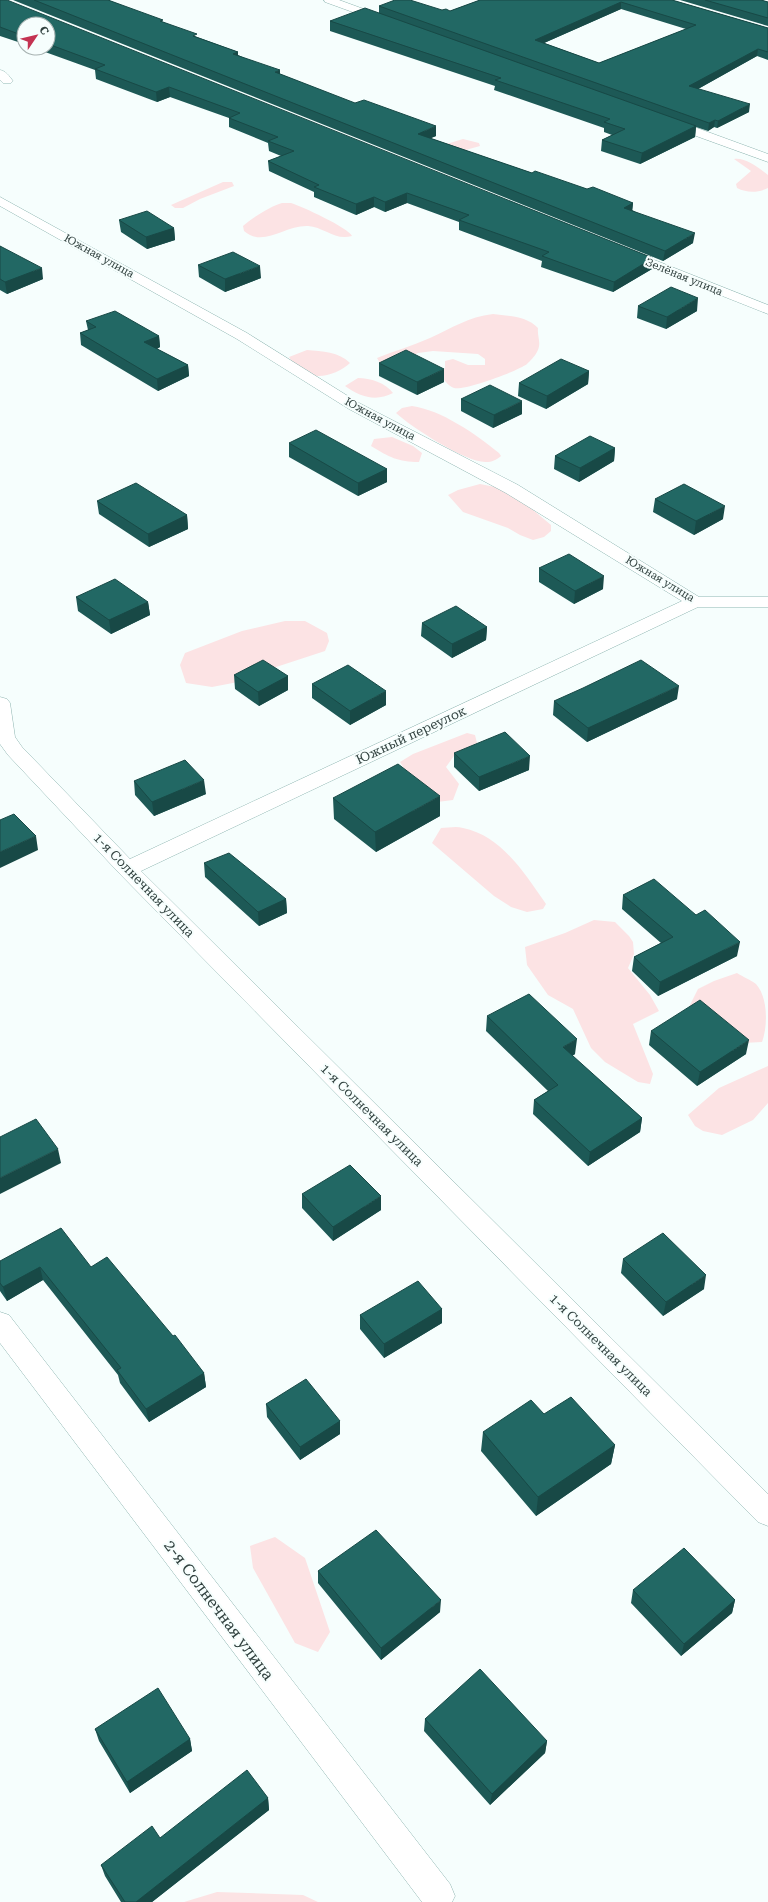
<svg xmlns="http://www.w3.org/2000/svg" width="768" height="1902" font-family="'Roboto Serif',serif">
<rect width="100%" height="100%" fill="#f6fefd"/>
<path fill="#fce3e4" d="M463 139 479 143 480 146 462 151 440 146Z
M734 159C745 157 759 168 768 175V188C758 193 747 193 737 188L736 184 751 171Z
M223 182H232L234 186 200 199 183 208H175L171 205Z
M282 203C285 203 288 203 291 203 301 206 349 228 352 236 335 241 324 227 308 226 284 225 264 248 244 231L243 226C252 218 271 206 282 203Z
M493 314C509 316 527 316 538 328 537 337 542 343 537 352 535 356 530 361 527 364 518 371 464 391 454 388 448 386 442 378 440 372L445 368V361L453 359 468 365H485V359L478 354 433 351 418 353 401 361 380 363 377 358C394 351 412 346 430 338 452 328 468 317 493 314Z
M307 350C322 351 339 352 350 363 343 370 329 376 319 376 309 377 293 365 289 357Z
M358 378C370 378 386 383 393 393 376 402 360 397 345 386Z
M412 406C441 410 476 434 499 453L501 456C496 460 492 462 486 462 467 463 411 427 396 413L402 408Z
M392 437 413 446 422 453 419 462C398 462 389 457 371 446L374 439Z
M480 484 500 488 520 499 551 525V531L544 537 533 540 520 535 508 528 463 512 448 495 458 490Z
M285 621H305L327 633 329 641 325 651 270 669 238 682 212 687 186 683 180 665 185 653 242 631Z
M467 733 475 735 477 743 456 753 446 767 459 784 453 800 437 802 408 775 400 762 413 754Z
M441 828C448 828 456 826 463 828 502 836 524 873 546 904L543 909 527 912 511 907 494 896 432 843Z
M594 920 615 922 629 936 633 942 634 954 628 968 650 995 659 1011 633 1024 653 1074 650 1084 638 1082 605 1062 591 1048 573 1009 548 995 527 965 525 947 565 933Z
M737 973C743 977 751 980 756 984 768 997 768 1026 762 1042L743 1043 689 1007 698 989 714 981Z
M768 1066V1103L753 1120 722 1135 703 1131 695 1126 688 1115 719 1088Z
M275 1537 305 1558 330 1632 318 1652 295 1643 253 1568 250 1546Z
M217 1892 303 1895 318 1902H184Z"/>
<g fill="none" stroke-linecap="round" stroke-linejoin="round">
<g stroke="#8eb5b1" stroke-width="1">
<path id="minor" d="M324 0H339L391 19 392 21 387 24 383 23 325 2Z
M0 70C6 71 9 76 13 81L11 83H3L0 80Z
M667 117 768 154V162L663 124 661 121 663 118Z
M0 197 247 333 359 403 518 485 699 597H768V607H698L141 871 768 1494V1526L758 1522 120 874 8 755 0 744V697L7 699 10 703 15 737 22 747 130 859 682 601 506 493 349 409 237 339 0 206Z
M624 248 768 305V314L619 255 617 252 619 249Z
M0 1312 9 1315 450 1884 455 1896 452 1902H422L0 1343Z"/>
</g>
<use href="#minor" fill="#fff" fill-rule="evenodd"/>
</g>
<path fill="#1d5956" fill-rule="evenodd" d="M0 0 653 258 652 269 613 292 541 267 542 261 459 230V222L407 203 385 212 374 207 356 215 314 197V192L269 171 268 161 281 156 269 151 268 143 229 127V118L170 97 157 102 96 79 95 70 34 48H48V24H24V44L0 36Z
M13 0H108L163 22 197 37 238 52V55L280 74 436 136 430 138 532 173 633 203 632 210 693 243 663 261Z
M480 0H672L768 28V60L757 56 698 89 749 112 717 128 714 127 708 131 696 127 695 137 640 164 601 151 602 140 612 135 604 132V128L494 90 495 86 330 31V21L379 13V6L450 11ZM621 9 686 29 599 63 544 43Z
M680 0H761L768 2V26Z
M119 220 174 228 175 240 147 249 121 232Z
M0 246 43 279 7 294 0 290Z
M198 265 261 278 225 292 199 277Z
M638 306 697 311 666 329 637 318Z
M86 321 159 336 160 347 157 349 188 365 189 376 158 391 81 345 80 333 88 330Z
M379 363 444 382 417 395 379 376Z
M589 371 588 384 546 409 518 396 519 383Z
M461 399 522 414 493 428 461 411Z
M289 443 387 469V482L358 496 289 457Z
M615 448 614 461 579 482 554 469 555 456Z
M655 499 723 519 694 535 653 512Z
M97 501 187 515 188 529 149 547 99 514Z
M539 568 603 589 574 604 539 582Z
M76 597 148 602 150 615 111 634 78 611Z
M422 623 487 627 486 640 452 658 421 636Z
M234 675 288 676V690L259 706 235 689Z
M312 684 386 705 350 725 312 698Z
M677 699 587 742 553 715 554 701Z
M454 753 529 770 479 791 454 767Z
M134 781 206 794 154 816 135 795Z
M333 798 440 816 376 852 334 819Z
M204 863 286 899 287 913 259 926 205 877Z
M623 895 737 956 658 996 632 971 634 957 661 943 622 909Z
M487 1016 575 1054 572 1056 642 1118 640 1132 588 1166 533 1114 534 1100 548 1091 486 1031Z
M651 1031 746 1054 697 1086 649 1045Z
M302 1194 381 1210 333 1241 302 1208Z
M623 1259 704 1289 663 1316 621 1273Z
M0 1261 91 1267 204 1373 206 1387 149 1422 120 1383 118 1375 43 1280 7 1301 0 1291Z
M442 1309V1323L384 1358 360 1329V1315Z
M266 1404 340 1421V1434L300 1460 267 1417Z
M544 1414 615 1445 611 1464 536 1516 481 1451 483 1432Z
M318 1571 440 1612 381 1660 318 1583Z
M633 1590 735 1600 732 1613 681 1656 631 1603Z
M425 1719 547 1741 545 1753 490 1805 424 1731Z
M95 1729 190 1739 192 1751 130 1793 99 1741Z
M268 1798 269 1810 152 1902H121L105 1876 101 1865 160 1838Z"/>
<path fill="#184946" d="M621 2V9L535 47V40Z
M758 49 757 56 689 94V86Z
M238 52V62L233 54Z
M280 70V79L275 72Z
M169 87 170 97 157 102 156 92Z
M750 104 749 112 717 128 718 121Z
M715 120 714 127 708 131 709 123Z
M436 126V136L418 144V134Z
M696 126 695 137 640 164 642 153Z
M407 193V203L385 212V202Z
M374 197V207L356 215V204Z
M633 203 632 214 624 208Z
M174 228 175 240 147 249 146 237Z
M695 233 693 243 663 261 665 251Z
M653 258 652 269 613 292 614 282Z
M260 266 261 278 225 292V279Z
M42 268 43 279 7 294 5 282Z
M698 298 697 311 666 329 667 317Z
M159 336 160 347 146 354 144 342Z
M188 365 189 376 158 391 157 379Z
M444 369V382L417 395V382Z
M589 371 588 384 546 409 547 396Z
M522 401V414L493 428 494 415Z
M615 448 614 461 579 482 580 468Z
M387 469V482L358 496V483Z
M725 506 723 519 694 535 696 521Z
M187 515 188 529 149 547 148 534Z
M604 576 603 589 574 604 575 591Z
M148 602 150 615 111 634 109 620Z
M487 627 486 640 452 658V644Z
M288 676V690L259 706 258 692Z
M679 686 677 699 587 742 588 728Z
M386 691V705L350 725V711Z
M530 756 529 770 479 791V777Z
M204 780 206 794 154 816 152 802Z
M440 796V816L376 852 375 832Z
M36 836 38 850 0 868V852Z
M286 899 287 913 259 926 258 912Z
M740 942 737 956 658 996 660 982Z
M577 1039 575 1054 561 1062 563 1047Z
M749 1040 746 1054 697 1086 700 1072Z
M642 1118 640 1132 588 1166 590 1152Z
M58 1149 61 1163 0 1194V1178Z
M381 1196V1210L333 1241V1227Z
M40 1267 43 1280 7 1301 3 1287Z
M706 1275 704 1289 663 1316 666 1302Z
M442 1309V1323L384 1358V1344Z
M204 1373 206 1387 149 1422 146 1409Z
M340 1421V1434L300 1460V1447Z
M615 1445 611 1464 536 1516 538 1497Z
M441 1600 440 1612 381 1660V1648Z
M735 1600 732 1613 681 1656 684 1644Z
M190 1739 192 1751 130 1793 127 1782Z
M547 1741 545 1753 490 1805 492 1794Z
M268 1798 269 1810 152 1902H136Z"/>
<path fill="#226864" stroke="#184946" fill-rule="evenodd" d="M0 0H7L653 258 614 282 542 256 549 252 459 220 469 215 407 193 385 202 374 197 356 204 314 187 319 185 268 161 294 151 268 141 278 137 229 118 240 113 169 87 156 92 95 69 105 65 48 44V24H24V36L0 27Z
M34 0H108L163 20 160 21 197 34 193 36 238 52 233 54 280 70 275 72 355 103 364 100 436 126 418 134 532 173 535 171 587 189 593 187 633 203 624 208 695 233 665 251Z
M395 0H410L442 10 446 9 450 11 480 0H672L768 28V52L758 49 689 86 750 104 718 121 715 120 709 123 379 6ZM621 2 696 25 599 63 535 40Z
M705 0H761L768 2V18Z
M365 8 696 126 642 153 602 140 625 129 604 122 610 119 495 80 501 78 330 21Z
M147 211 174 228 146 237 119 220Z
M0 246 42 268 5 282 0 279Z
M233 252 260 266 225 279 198 265Z
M671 287 698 298 667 317 638 306Z
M115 311 159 336 144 342 188 365 157 379 80 333 96 327 86 321Z
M406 350 444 369 417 382 379 363Z
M561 359 589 371 547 396 519 383Z
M490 385 522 401 494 415 461 399Z
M316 430 387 469 358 483 289 443Z
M590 436 615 448 580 468 555 456Z
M136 483 187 515 148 534 97 501Z
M684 484 725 506 696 521 655 499Z
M569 554 604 576 575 591 539 568Z
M115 579 148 602 109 620 76 597Z
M456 606 487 627 452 644 422 623Z
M263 660 288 676 258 692 234 675Z
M641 660 679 686 588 728 554 701 583 688Z
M348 665 386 691 350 711 312 684Z
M505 732 530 756 479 777 454 753Z
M185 760 204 780 152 802 134 781Z
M398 764 440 796 375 832 333 798Z
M14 814 36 836 0 852V820Z
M229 853 286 899 258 912 204 863Z
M654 879 696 915 705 910 740 942 660 982 634 957 673 937 623 895Z
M529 994 577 1039 563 1047 642 1118 590 1152 534 1100 558 1085 487 1016Z
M700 1000 749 1040 700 1072 651 1031Z
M36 1119 58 1149 0 1178V1137Z
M350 1165 381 1196 333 1227 302 1194Z
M61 1228 91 1267 107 1257 173 1336 175 1335 204 1373 146 1409 117 1370 121 1368 40 1267 3 1287 0 1283V1261Z
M663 1233 706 1275 666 1302 623 1259Z
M418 1281 442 1309 384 1344 360 1315Z
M306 1379 340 1421 300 1447 266 1404Z
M571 1397 615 1445 538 1497 483 1432 531 1400 544 1414Z
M376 1530 441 1600 381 1648 318 1571Z
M684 1548 735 1600 684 1644 633 1590Z
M480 1669 547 1741 492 1794 425 1719Z
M158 1688 190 1739 127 1782 95 1729Z
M247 1770 268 1798 136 1902H125L101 1865 152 1826 160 1838Z"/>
<g text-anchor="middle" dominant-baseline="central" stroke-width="4" stroke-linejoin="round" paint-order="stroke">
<g font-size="11" fill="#31413f" stroke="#f6fefd">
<text transform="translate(99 256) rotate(29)">Южная улица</text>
<text transform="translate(684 277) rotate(22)">Зелёная улица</text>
<text transform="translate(380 419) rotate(28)">Южная улица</text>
<text transform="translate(660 579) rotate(31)">Южная улица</text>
</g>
<g font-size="13" fill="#31413f" stroke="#f6fefd">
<text transform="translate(411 735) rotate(-25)">Южный переулок</text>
<text transform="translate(144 885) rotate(46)">1-я Солнечная улица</text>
<text transform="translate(372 1115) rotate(45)">1-я Солнечная улица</text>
<text transform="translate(601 1345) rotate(45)">1-я Солнечная улица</text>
</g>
<g font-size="16" fill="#31413f" stroke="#f6fefd">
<text transform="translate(219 1610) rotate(53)">2-я Солнечная улица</text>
</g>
</g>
<g transform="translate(36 36) rotate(55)"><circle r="19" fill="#f6fefd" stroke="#a7b2b1"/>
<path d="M0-3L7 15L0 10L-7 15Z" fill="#c43352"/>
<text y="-6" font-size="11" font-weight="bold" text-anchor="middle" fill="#31413f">С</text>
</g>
</svg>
